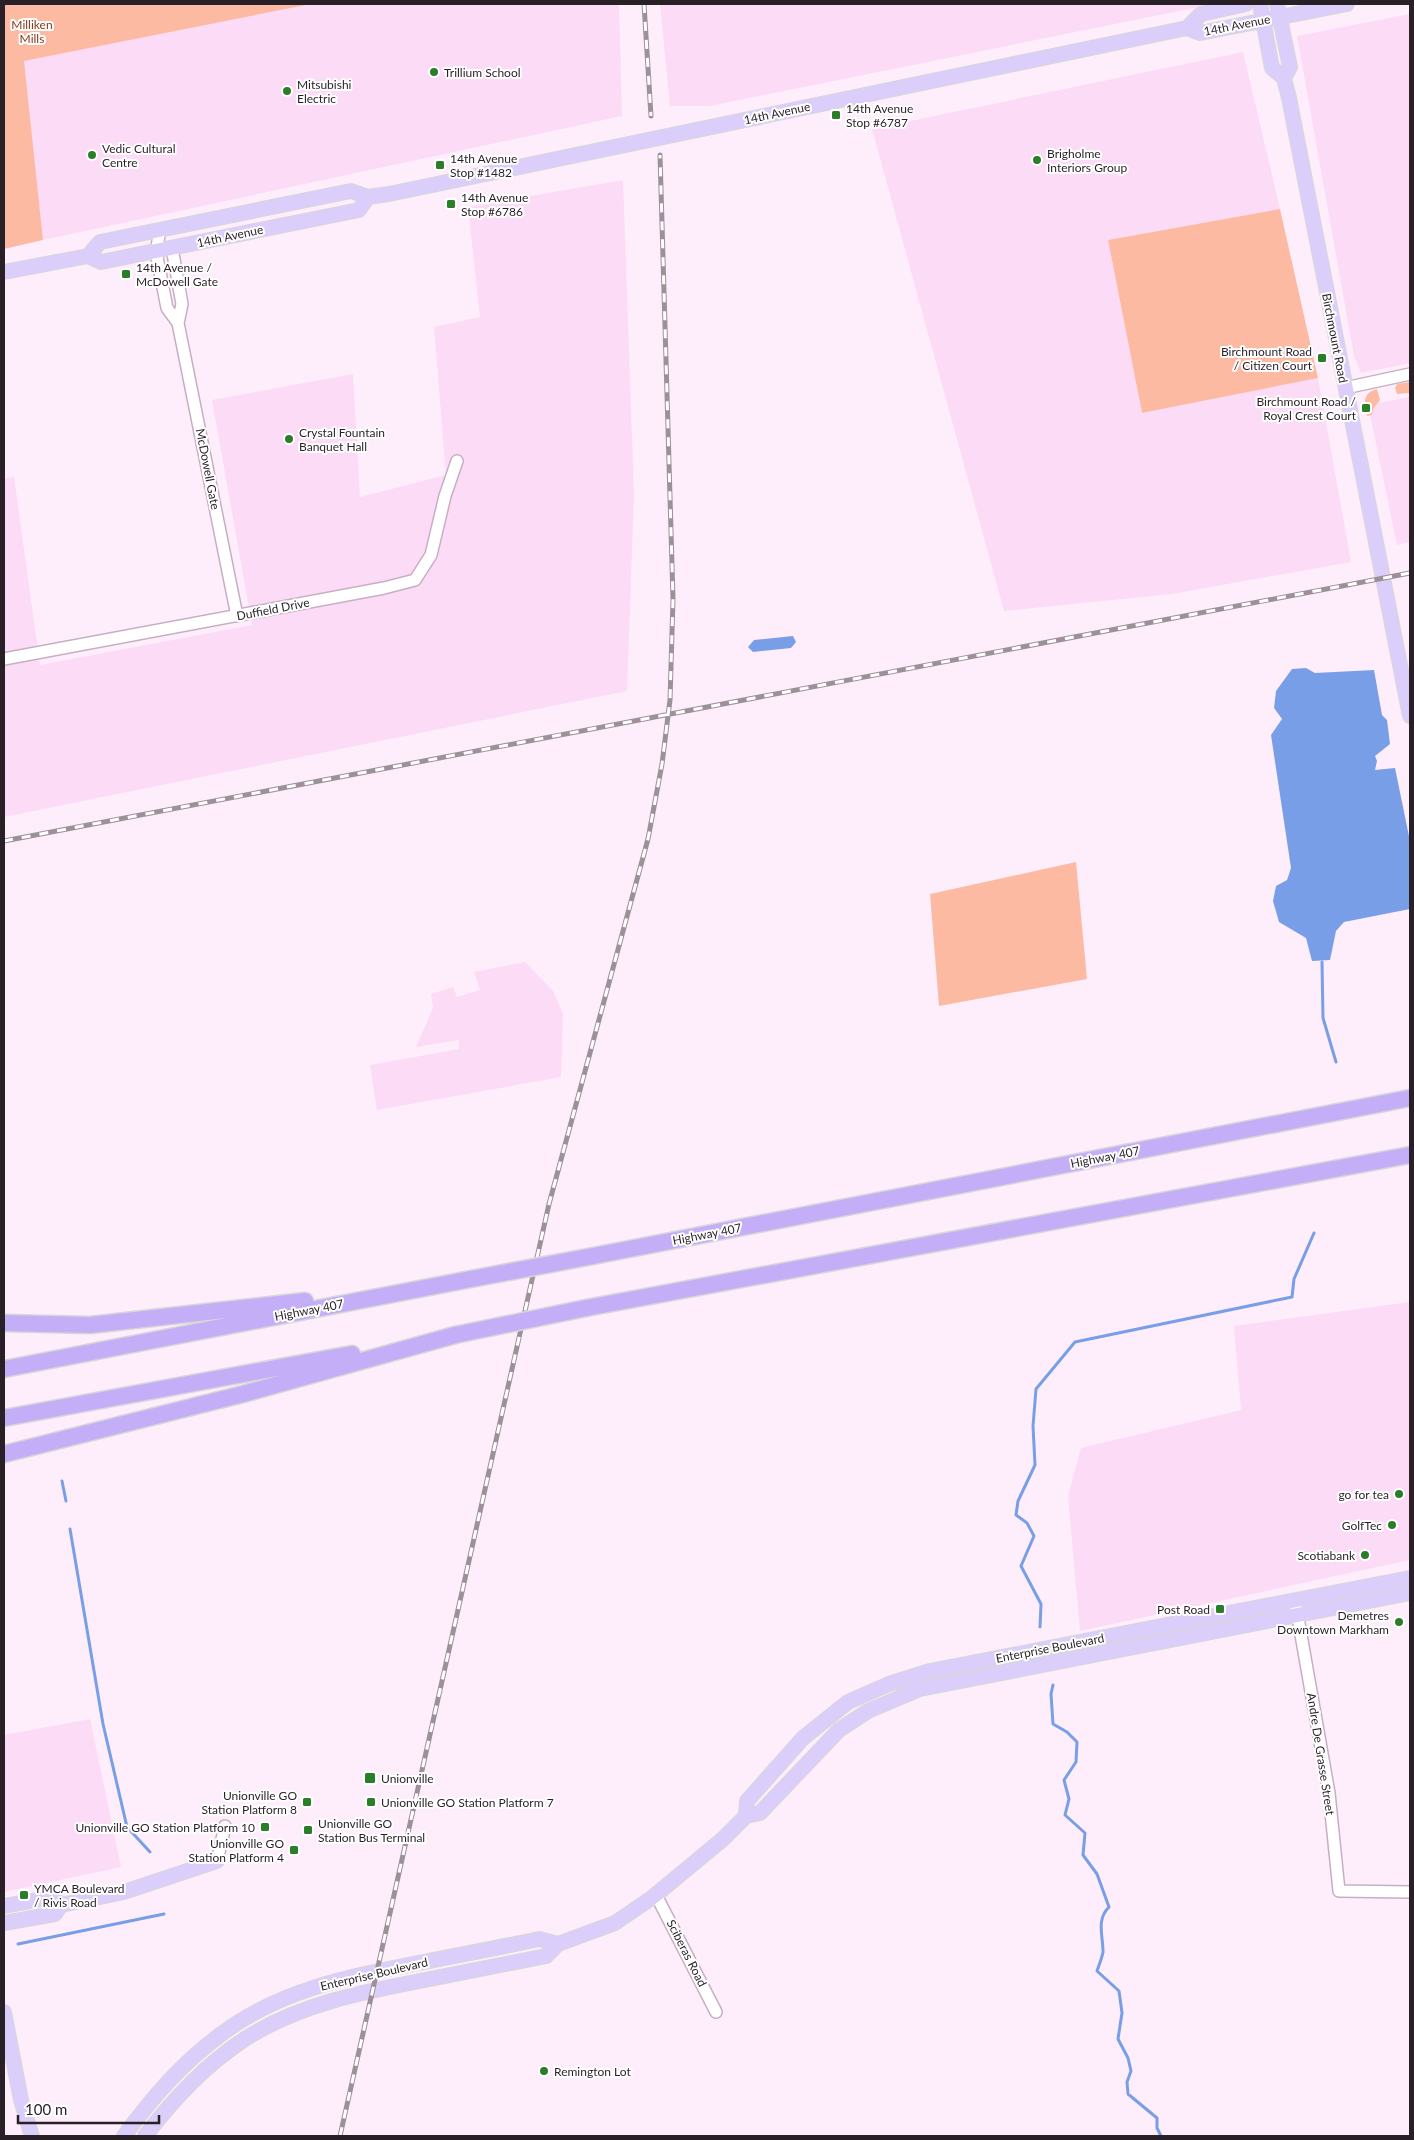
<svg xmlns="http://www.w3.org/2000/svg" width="1414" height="2140" font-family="Lato,sans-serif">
<rect width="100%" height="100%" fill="#feeefb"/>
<path fill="#fcdbf6" d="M311 4H619L622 116 43 240 23 61Z
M660 4H1214L710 106H670Z
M1410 14V363L1361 373 1354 356 1297 36Z
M1243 52 1280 209 1108 240 1142 413 1318 378 1351 562 1172 594 1004 611 872 129Z
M623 180 634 494 627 691 4 817V479L14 477 40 665 252 625 212 400 353 374 360 497 446 475 434 327 480 317 468 207Z
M1410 397V542L1397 545 1368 405Z
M525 962 553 991 563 1014 561 1077 377 1110 370 1065 459 1049V1040L416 1047 433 1008 431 994 453 987 457 997 480 990 474 972Z
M1410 1302V1560L1080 1631 1068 1496 1081 1448 1241 1410 1234 1326Z
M90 1719 121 1867 4 1892V1735Z"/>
<path fill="#fdbaa3" d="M4 4H311L24 61 43 240 4 249Z
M1280 209 1318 378 1142 413 1108 240Z
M1410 382V393L1397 394 1395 388 1397 384Z
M1377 389 1380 400 1373 409 1372 415 1367 416C1364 403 1362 393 1377 389Z
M1076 862 1087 979 939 1006 930 894Z"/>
<path fill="#799ee8" d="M793 636 796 642 791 648 753 652 748 647 754 640Z
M1306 668 1315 673 1374 670 1382 715 1387 720 1390 744 1375 756 1377 761 1375 770 1395 768 1410 841V909L1344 922 1336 931 1330 960 1312 961 1306 938 1279 922 1273 901 1276 886 1287 880 1291 868 1271 735 1282 719 1274 708 1276 691 1292 669Z"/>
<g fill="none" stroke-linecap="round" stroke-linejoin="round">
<path stroke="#799ee8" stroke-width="3" d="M1322 962 1323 1018 1336 1062
M62 1481 66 1501
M70 1529 103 1724 127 1827 150 1852
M1040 1627 1041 1604 1021 1566 1034 1536 1027 1523 1016 1515 1018 1501 1035 1465 1033 1426 1036 1389 1075 1342 1292 1297 1294 1279 1314 1233
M1053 1685 1051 1694 1053 1724 1067 1732 1077 1742 1076 1762 1064 1780 1069 1799 1065 1815 1085 1833 1083 1855 1097 1874 1109 1907C1096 1920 1103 1935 1103 1952 1102 1958 1099 1965 1097 1971L1119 1991 1122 2013 1118 2039 1128 2058 1131 2071 1127 2082 1128 2094 1157 2118V2128L1161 2136
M18 1944 164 1914"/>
<g stroke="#c7afc3" stroke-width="14">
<path id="minor" d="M160 230 156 252 167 308 178 323
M172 248 182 304 178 323 237 616
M1345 388 1410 374
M4 659 384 588 415 580 431 555 445 496 457 461
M1295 1601 1329 1793 1339 1891 1410 1892
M217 1861 225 1826
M656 1895 716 2012"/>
</g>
<g stroke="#d8d7d8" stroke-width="16">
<path id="major" d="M1260 4 1272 68 1284 78 1289 98 1410 716
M1277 4 1290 67 1284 78
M1187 28 1200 33 1347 4
M88 256 101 262 359 210 368 197
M4 272 88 256 100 242 351 191 368 197 389 194 1187 28 1201 14 1246 4
M746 1816 747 1801 803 1738 848 1702 889 1684 930 1671 1410 1578
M4 1906 53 1897 61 1905
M4 1923 55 1914 61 1905 124 1892 217 1861
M4 2012 21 2100 32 2136
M124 2136C152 2098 181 2064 220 2035 278 1991 343 1978 413 1964 455 1956 497 1948 539 1939L558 1944
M145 2136C174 2099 205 2065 245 2039 298 2005 358 1993 420 1981 462 1973 504 1964 546 1956L558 1944 615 1923 653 1897 723 1839 746 1816 760 1813 839 1730 868 1711 920 1689 1410 1593"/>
</g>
<g stroke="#d8d7d8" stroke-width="19">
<path id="highway" d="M593 1256 1410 1098
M586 1308 1410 1155
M4 1323 90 1325 305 1301
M4 1369 471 1279
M4 1418 352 1354
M4 1454 243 1394 455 1335"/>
</g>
<use href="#minor" stroke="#fff" stroke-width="11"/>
<use href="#major" stroke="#dbcefa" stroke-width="14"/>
<use href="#highway" stroke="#c3aef7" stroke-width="16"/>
<g stroke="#9d909b" stroke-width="5">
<path id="rail" d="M644 4 651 116
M4 841 1410 573
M340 2136 549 1204 648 839 662 764 670 700 673 599 660 155"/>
</g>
<use href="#rail" stroke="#fff" stroke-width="3" stroke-dasharray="9" stroke-linecap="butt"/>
<g stroke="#d8d7d8" stroke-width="19" stroke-linecap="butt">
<path id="highway-bridge" d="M471 1279 593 1256
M455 1335 586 1308"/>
</g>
<use href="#highway-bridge" stroke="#c3aef7" stroke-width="16"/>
</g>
<g fill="#2b7e29" stroke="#fff" stroke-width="2">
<circle cx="434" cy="72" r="5"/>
<circle cx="287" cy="91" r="5"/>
<rect x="831" y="110" width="10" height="10" rx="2.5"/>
<circle cx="92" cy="155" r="5"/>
<circle cx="1037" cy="160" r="5"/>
<rect x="435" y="160" width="10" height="10" rx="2.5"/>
<rect x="446" y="199" width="10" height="10" rx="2.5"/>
<rect x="121" y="269" width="10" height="10" rx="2.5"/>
<rect x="1317" y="353" width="10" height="10" rx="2.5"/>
<rect x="1361" y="403" width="10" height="10" rx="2.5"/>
<circle cx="289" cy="439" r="5"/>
<circle cx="1399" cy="1494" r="5"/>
<circle cx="1392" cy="1525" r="5"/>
<circle cx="1365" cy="1555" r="5"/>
<rect x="1215" y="1604" width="10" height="10" rx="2.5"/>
<circle cx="1399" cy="1622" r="5"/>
<rect x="364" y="1772" width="12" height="12" rx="2.5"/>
<rect x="302" y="1797" width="10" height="10" rx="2.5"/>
<rect x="366" y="1797" width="10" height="10" rx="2.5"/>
<rect x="260" y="1822" width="10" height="10" rx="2.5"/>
<rect x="303" y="1825" width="10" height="10" rx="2.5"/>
<rect x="289" y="1845" width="10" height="10" rx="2.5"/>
<rect x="19" y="1890" width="10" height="10" rx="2.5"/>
<circle cx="544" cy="2071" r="5"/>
</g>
<g text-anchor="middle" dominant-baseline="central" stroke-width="4" stroke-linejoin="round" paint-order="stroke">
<g font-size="12" fill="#89391a" stroke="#fff">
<text x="32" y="24">Milliken<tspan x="32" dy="14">Mills</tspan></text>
</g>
<g font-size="12" fill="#281f27" stroke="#fff">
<text transform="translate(1237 25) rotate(-11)">14th Avenue</text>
<text transform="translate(777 113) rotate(-12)">14th Avenue</text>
<text transform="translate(230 236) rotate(-12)">14th Avenue</text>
<text transform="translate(1335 338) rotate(79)">Birchmount Road</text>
<text transform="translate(208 469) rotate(79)">McDowell Gate</text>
<text transform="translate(273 609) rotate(-11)">Duffield Drive</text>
<text transform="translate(1105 1157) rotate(-11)">Highway 407</text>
<text transform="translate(707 1234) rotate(-11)">Highway 407</text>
<text transform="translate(309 1310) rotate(-11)">Highway 407</text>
<text transform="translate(1050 1648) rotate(-11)">Enterprise Boulevard</text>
<text transform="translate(1321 1754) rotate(81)">Andre De Grasse Street</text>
<text transform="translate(687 1953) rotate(63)">Sciberas Road</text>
<text transform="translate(374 1974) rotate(-13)">Enterprise Boulevard</text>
</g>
<g font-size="12" fill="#281f27" stroke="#fff" text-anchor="start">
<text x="444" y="72">Trillium School</text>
<text x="297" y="84">Mitsubishi<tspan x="297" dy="14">Electric</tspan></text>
<text x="846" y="108">14th Avenue<tspan x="846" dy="14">Stop #6787</tspan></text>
<text x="102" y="148">Vedic Cultural<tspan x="102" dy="14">Centre</tspan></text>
<text x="1047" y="153">Brigholme<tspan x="1047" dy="14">Interiors Group</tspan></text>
<text x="450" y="158">14th Avenue<tspan x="450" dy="14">Stop #1482</tspan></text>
<text x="461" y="197">14th Avenue<tspan x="461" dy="14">Stop #6786</tspan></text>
<text x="136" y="267">14th Avenue /<tspan x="136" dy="14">McDowell Gate</tspan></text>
<text x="1312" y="351" text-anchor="end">Birchmount Road<tspan x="1312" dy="14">/ Citizen Court</tspan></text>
<text x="1356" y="401" text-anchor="end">Birchmount Road /<tspan x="1356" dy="14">Royal Crest Court</tspan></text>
<text x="299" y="432">Crystal Fountain<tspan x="299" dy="14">Banquet Hall</tspan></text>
<text x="1389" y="1494" text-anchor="end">go for tea</text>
<text x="1382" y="1525" text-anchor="end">GolfTec</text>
<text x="1355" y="1555" text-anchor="end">Scotiabank</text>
<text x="1210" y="1609" text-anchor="end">Post Road</text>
<text x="1389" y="1615" text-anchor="end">Demetres<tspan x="1389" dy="14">Downtown Markham</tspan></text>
<text x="381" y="1778">Unionville</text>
<text x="297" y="1795" text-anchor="end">Unionville GO<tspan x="297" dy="14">Station Platform 8</tspan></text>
<text x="381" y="1802">Unionville GO Station Platform 7</text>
<text x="318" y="1823">Unionville GO<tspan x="318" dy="14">Station Bus Terminal</tspan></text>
<text x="255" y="1827" text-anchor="end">Unionville GO Station Platform 10</text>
<text x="284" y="1843" text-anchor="end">Unionville GO<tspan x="284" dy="14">Station Platform 4</tspan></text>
<text x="34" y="1888">YMCA Boulevard<tspan x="34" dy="14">/ Rivis Road</tspan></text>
<text x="554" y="2071">Remington Lot</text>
</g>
</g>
<rect width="1414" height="2140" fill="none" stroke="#281f27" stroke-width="10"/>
<path d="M18 2115v8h141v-8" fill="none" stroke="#281f27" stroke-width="2.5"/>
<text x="25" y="2115" font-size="15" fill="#281f27" stroke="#ffffff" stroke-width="4" paint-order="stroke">100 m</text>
</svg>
